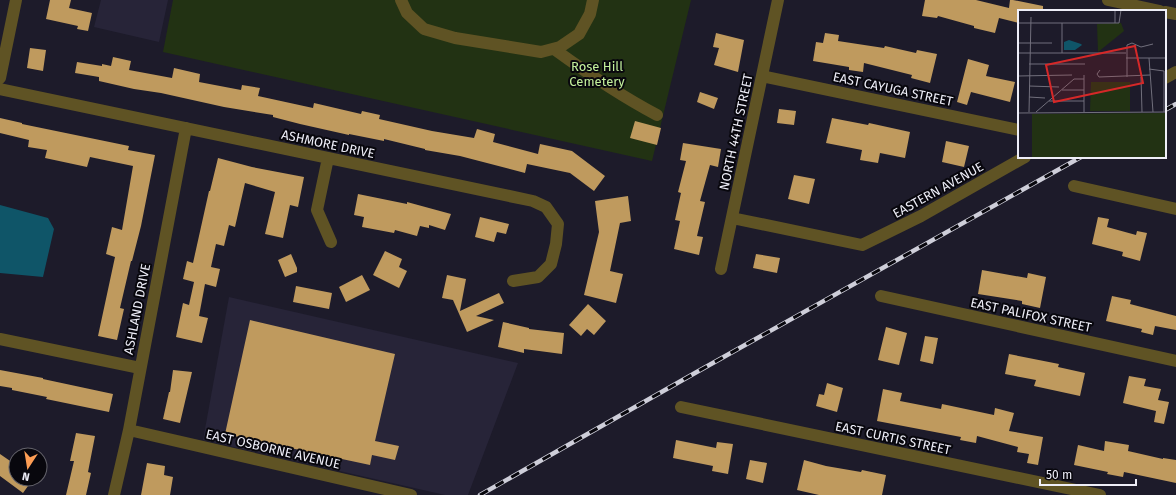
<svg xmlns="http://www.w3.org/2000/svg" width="1176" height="495" font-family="'Fira Sans',sans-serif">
<rect width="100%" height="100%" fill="#1d1b2a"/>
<path fill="#272438" d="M101 0H168L159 42 94 27Z
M229 297 518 363 468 495H445L203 440Z"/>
<path fill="#223213" d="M173 0H691L652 161 163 52Z"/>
<path fill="#0f5568" d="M0 205 48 218 54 229 43 277 0 273Z"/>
<path fill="#bf9a5e" d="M50 0H71L69 8 92 13 88 31 77 29 78 26 46 19Z
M925 0H976L1009 8 1010 0H1013L1043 6V11H1019V23L999 18 995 33 974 28V26L938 16 937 18 922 16Z
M716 33 744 40 738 72 714 65 719 48 713 47Z
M825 33 839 35 838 41 884 48 885 46 916 53 917 50 937 54 930 83 911 78 912 75 864 63 863 72 849 70V67L813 61 816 42 823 43Z
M30 48 46 50 43 71 27 68Z
M113 57 131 61 129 70 172 78 174 68 200 74 199 82 241 90 242 85 260 88 258 96 313 108 314 103 361 114 362 111 380 115 379 119 432 131 474 138 477 129 495 134 493 142 538 154 540 144 572 151 605 176 594 191 570 173 527 164 525 173 460 156 425 150V149L384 139V141L349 134V135L300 124 273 117V115L224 107 161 93 134 89 99 81V77L75 73 77 62 102 66V64L111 66Z
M968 59 989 65 986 76 1015 82 1010 102 971 92 967 105 957 102Z
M700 92 718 98 714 109 697 102Z
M779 109 796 111 794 125 777 123Z
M0 118 22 123V124L129 146 128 150 155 155 141 226 132 261H131L120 308 124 309 117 340 98 336 115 257 106 254 112 227 122 230 133 166 90 157 87 167 45 158 47 150 28 147 29 140 0 133Z
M832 118 868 125 869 123 910 132 905 158 880 153 878 163 860 160 862 150 826 143Z
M635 121 661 128 657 145 630 138Z
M946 141 969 146 964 167 942 162Z
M683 143 721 149 718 167 710 165 700 201 705 202 697 236 703 237 699 255 674 249 680 221 675 220 681 193 678 192 686 161 680 160Z
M218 158 252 167 304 177 298 207 290 205 283 238 265 234 275 192 245 183 235 227 229 225 224 246 216 244 211 267 220 269 216 287 205 284 199 316 208 318 202 343 176 337 183 303 189 305 194 282 183 279 187 261 193 263 209 191H210Z
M794 175 815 179 809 204 788 199Z
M358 194 407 204V202L451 214 445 230 429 225V228L420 226 417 236 395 230 394 233 362 227 364 217 354 215Z
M628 196 631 221 620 223 610 271 623 274 616 303 584 295 599 232 595 201Z
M480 217 509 224 506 234 497 232 494 242 475 237Z
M1098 217 1109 219 1107 227 1136 235 1137 231 1147 233 1140 261 1122 256 1123 252 1092 244Z
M385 251 402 259 399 267 407 271 399 288 373 275Z
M291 254 297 268V272L285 277 278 260Z
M756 254 780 258 777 273 753 268Z
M982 270 1027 278 1028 273 1046 277 1040 308 1022 304V301L978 294Z
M362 275 370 290 346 302 339 287Z
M447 275 466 279 460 311 499 293 504 303 476 316 494 320 467 332 453 300 442 298Z
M296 286 332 293 329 309 293 302Z
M1112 296 1131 300 1130 304 1176 316V330L1155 326 1153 335 1141 332 1142 329 1106 321Z
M588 304 606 321 594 335 587 329 581 336 569 325Z
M250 320 395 354 375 441 399 446 395 460 372 455 370 465 225 434Z
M503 322 529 328V329L564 333 562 354 524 349V353L498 347Z
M886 327 907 333 899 365 878 360Z
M925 336 938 338 933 364 920 361Z
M1009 354 1059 364 1058 367 1085 373 1080 396 1034 386 1036 380 1005 374Z
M0 370 43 378V379L113 394 109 412 46 399 47 397 12 390V388L0 386Z
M173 370 192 372 180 423 163 419 169 392H170Z
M1129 376 1146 379 1144 386 1161 389 1158 400 1169 402 1164 424 1154 422 1156 411 1123 403Z
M827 383 843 388 837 412 816 406 819 394 824 395Z
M883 389 902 393 900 401 941 409 942 404 994 415 995 408 1014 413 1009 431 1043 437 1038 465 1027 463 1029 454 1017 452 1018 447 977 436 976 443 960 440 961 437 877 421Z
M76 433 95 436 88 472 91 473 86 495H66L74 461H70Z
M676 440 716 448 717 442 733 444 728 474 712 471 713 466 673 458Z
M1105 441 1129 445 1128 451 1163 459V458L1176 460V483L1124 472 1123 477 1107 474 1108 472 1074 465 1078 445 1104 451Z
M0 454 16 465V479H33L23 493 0 476Z
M750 460 767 463 763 483 746 479Z
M804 460 826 466 861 472 862 470 886 475 882 495H819L797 490Z
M147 463 165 466 164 475 173 477 170 495H141Z"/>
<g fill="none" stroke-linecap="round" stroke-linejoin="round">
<path stroke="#5f5324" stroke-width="12" d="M401 0 407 13 424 29 455 38 541 52 560 47 579 34 590 14 593 0
M1108 0 1160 11
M1165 12 1176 14
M554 49C587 73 621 96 657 115
M762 76 1019 130
M0 78 16 0
M1165 78 1176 72
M0 89 533 201 546 207 558 224 556 244 551 264 538 277 513 281
M328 158 317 210 331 242
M1074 186 1176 209
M732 218 862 245 921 216 1025 157
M721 269 778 0
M881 296 1176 361
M0 339 140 368
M681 407 1100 495
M129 430 411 495
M114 495 129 430 186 128"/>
<g stroke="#ceced9" stroke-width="4.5">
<path id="rail" d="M1165 110 1176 104
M480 495 695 373 1081 157"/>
</g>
<use href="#rail" stroke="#08070d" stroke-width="3" stroke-dasharray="9" stroke-linecap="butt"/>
</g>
<g text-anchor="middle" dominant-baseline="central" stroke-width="4" stroke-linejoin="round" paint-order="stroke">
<g font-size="13" fill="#c2ef9b" stroke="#08070d">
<text x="597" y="66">Rose Hill<tspan x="597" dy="15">Cemetery</tspan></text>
</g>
<g font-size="13" fill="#eeeef8" stroke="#08070d">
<text transform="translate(893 89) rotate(12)">EAST CAYUGA STREET</text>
<text transform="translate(736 132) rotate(-78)">NORTH 44TH STREET</text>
<text transform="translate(328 144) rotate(12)">ASHMORE DRIVE</text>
<text transform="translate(938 190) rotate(-29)">EASTERN AVENUE</text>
<text transform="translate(137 309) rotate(-79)">ASHLAND DRIVE</text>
<text transform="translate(1031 315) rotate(12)">EAST PALIFOX STREET</text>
<text transform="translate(893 438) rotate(12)">EAST CURTIS STREET</text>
<text transform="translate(273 449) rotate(13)">EAST OSBORNE AVENUE</text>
</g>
</g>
<g transform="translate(1018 10)">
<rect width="148" height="148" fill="#1d1b2a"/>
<path d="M103 13 106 21 80 42 79 14ZM73 72H112V101H72ZM148 103V148H14V104Z" fill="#223213"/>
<path d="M51 30 63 34 64 35 57 40H46V32Z" fill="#0f5568"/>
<path fill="none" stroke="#716f7c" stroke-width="1" d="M0 13H101L103 0M97 13V0M0 33H34M0 43H108M44 43V13M108 48H148M131 48 135 102M11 54H67M131 59 146 61V102M82 60 79 64 81 67 132 65M66 65V102M0 66 54 65M109 67V35L114 33 123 37 135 34M123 67 124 102M11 76 41 77M44 80H66M11 87 27 88M31 91H66M11 102 13 7M18 102 56 69H66M0 103 148 102"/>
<path fill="#d62828" fill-opacity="0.15" stroke="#d62828" stroke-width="2" d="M117 36 125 73 36 92 28 55Z"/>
<rect width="148" height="148" fill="none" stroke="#eeeef8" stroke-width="2"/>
</g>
<g transform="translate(28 467) rotate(192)"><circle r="19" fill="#08070d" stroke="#64636b"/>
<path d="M0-3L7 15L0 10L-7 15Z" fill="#fd9d54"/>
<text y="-6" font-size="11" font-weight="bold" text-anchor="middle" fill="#eeeef8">N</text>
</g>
<path d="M1040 479v6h96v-6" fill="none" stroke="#eeeef8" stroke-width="2"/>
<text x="1046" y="479" font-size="12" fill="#eeeef8" stroke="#08070d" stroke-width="3" paint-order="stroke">50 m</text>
</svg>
